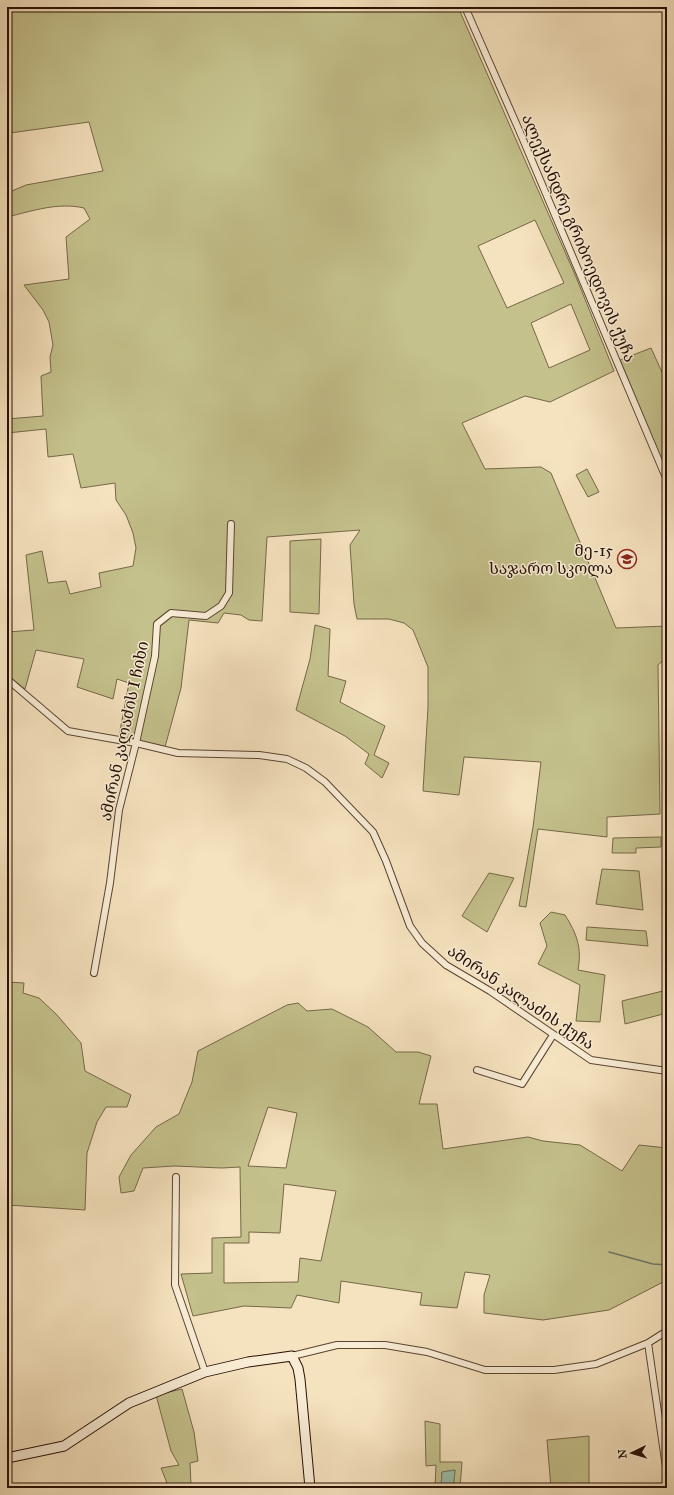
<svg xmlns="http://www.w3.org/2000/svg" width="674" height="1495" font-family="'IM FELL Great Primer','Noto Serif Georgian',serif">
<rect width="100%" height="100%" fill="#f5e2be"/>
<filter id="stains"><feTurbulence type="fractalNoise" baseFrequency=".005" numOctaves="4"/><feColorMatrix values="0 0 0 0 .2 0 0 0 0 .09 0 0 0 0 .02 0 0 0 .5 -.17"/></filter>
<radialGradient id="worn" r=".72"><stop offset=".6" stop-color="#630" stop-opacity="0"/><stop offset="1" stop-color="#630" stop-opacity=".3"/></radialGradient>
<path fill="#c4c18c" stroke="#766848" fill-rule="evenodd" d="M7 7H458L576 277 614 371 550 402 525 396 462 423 485 469 541 467 551 473 616 628 667 626V657L658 665 660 814 607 817V837L538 829 526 907 519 906 533 827 541 762 464 757 459 795 423 791 428 707V667L413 630 404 623 389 619H357L354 604 350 545 360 530 267 537 262 621 249 620 241 615 224 613 218 623 189 620 181 688 165 747 119 736 129 683 117 679 113 699 77 687 84 659 36 650 25 689 7 675V632L34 630 26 555 42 551 48 583 66 581 70 594 101 587 99 573 133 566 136 548 133 533 126 515 116 500 115 483 81 488 73 454 48 457 46 429 7 433V419L43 416 41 376 51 372 50 357 53 345 49 322 43 310 24 285 69 279 66 237 90 219 84 208C58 202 32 211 7 217V193L26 185 103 171 89 122 10 133 7 122ZM535 220 564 283 507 308 478 246ZM571 304 590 350 549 368 531 323Z
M651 348 667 383V473L620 360Z
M587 469 599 492 588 497 576 475Z
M321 539 319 614 290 612V541Z
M315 625 330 629 328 676 346 681 340 702 385 726 374 755 389 763 382 778 365 764 369 754 345 736 296 710 310 659Z
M661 837V847L636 848V853H612L613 838Z
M602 869 639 871 643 910 596 904Z
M489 873 514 878 487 932 462 916Z
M551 912 565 915C577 934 582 948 578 970L605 975 600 1022 576 1021 580 985 538 964 547 946 540 923Z
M587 927 646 931 648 946 586 940Z
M7 982 24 983 23 993 39 998 57 1015 81 1043 85 1071 131 1095 127 1107H106L97 1122 87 1153 85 1210 7 1205Z
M667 990V1006H665L667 1013 625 1024 622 1001Z
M298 1003 307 1011 332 1009 368 1027 396 1052H418L431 1056 419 1104H437L443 1149 528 1137 543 1141 580 1145 622 1171 639 1145 667 1148V1280L609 1310 543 1320 484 1313V1295L490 1275 465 1272 457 1308 420 1305 422 1293 341 1281 339 1303 297 1295 291 1308 244 1306 193 1316 181 1274 212 1273V1238L241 1237 240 1167 222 1168 174 1166 143 1168 134 1191 121 1193 119 1177 131 1155 156 1127 179 1114 192 1082 198 1051 287 1005ZM268 1107 297 1113 286 1168 248 1166ZM284 1184 336 1191 321 1261 300 1258 298 1282 224 1283V1243H249V1232L280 1233Z
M182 1389 194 1432 198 1461 190 1463 191 1485H236V1488H169L161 1468 179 1465 171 1451 156 1395Z
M425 1421 440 1424V1462H462L460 1488H453L455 1470 442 1472 441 1488H435L436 1465 426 1466Z
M589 1436V1488H551L547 1440Z"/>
<path fill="#9dbfab" stroke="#6e7968" d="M455 1470 453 1488H441L442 1472Z"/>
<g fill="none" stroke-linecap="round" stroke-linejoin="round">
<path stroke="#6e7968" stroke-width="1.5" d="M609 1252 653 1264 667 1265"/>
<g stroke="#5b4432" stroke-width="8">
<path id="street" d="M465 7 519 130 667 480
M7 679 68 731 136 743 178 753 259 755 287 759 306 768 325 782 373 832 386 861 410 926 422 943 446 965 490 991 591 1060 667 1071
M94 973 110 883 119 810 136 743 155 656 157 624 171 613 206 616 221 606 229 593 231 524
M477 1070 522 1084 553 1035
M176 1177 175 1285 205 1372
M648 1343 667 1474
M292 1356 337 1345H385L427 1352 485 1370H554L596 1364 648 1343 667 1331"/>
</g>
<g stroke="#280f04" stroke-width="11">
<path id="secondary" d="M7 1458 64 1446 129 1403 205 1372 248 1362 292 1356 298 1368 300 1379 310 1488"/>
</g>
<use href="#street" stroke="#f8ecd5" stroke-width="6"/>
<use href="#secondary" stroke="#f8ecd5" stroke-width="9"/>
</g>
<defs>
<g id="school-ring" transform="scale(1)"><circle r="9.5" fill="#f8ecd5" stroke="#8f2418" stroke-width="1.5"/><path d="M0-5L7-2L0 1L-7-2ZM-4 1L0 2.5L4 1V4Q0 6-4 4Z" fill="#8f2418"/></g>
</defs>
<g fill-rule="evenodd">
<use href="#school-ring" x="627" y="559"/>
</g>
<g text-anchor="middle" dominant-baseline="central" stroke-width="3" stroke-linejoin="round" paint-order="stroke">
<g font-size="16" fill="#280f04" stroke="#f8ecd5">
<text transform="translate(579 238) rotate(67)">ალექსანდრე გრიბოედოვის ქუჩა</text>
<text transform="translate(124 731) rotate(-78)">ამირან კალაძის I ჩიხი</text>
<text transform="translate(521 997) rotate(34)">ამირან კალაძის ქუჩა</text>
</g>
<g font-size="16" fill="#280f04" stroke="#f8ecd5" text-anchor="end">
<text x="613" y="550">მე-15<tspan x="613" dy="18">საჯარო სკოლა</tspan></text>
</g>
</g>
<rect width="674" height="1495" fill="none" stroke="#f5e2be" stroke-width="24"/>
<rect x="8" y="8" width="658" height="1479" fill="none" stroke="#280f04" stroke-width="2"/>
<rect x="12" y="12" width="650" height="1471" fill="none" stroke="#280f04"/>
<g transform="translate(632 1453) rotate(265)" stroke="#f8ecd5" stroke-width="3" paint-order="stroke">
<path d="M0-3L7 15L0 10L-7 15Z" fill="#280f04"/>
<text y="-6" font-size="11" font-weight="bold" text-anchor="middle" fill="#280f04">N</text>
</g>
<rect width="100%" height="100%" filter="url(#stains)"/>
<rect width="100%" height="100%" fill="url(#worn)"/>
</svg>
